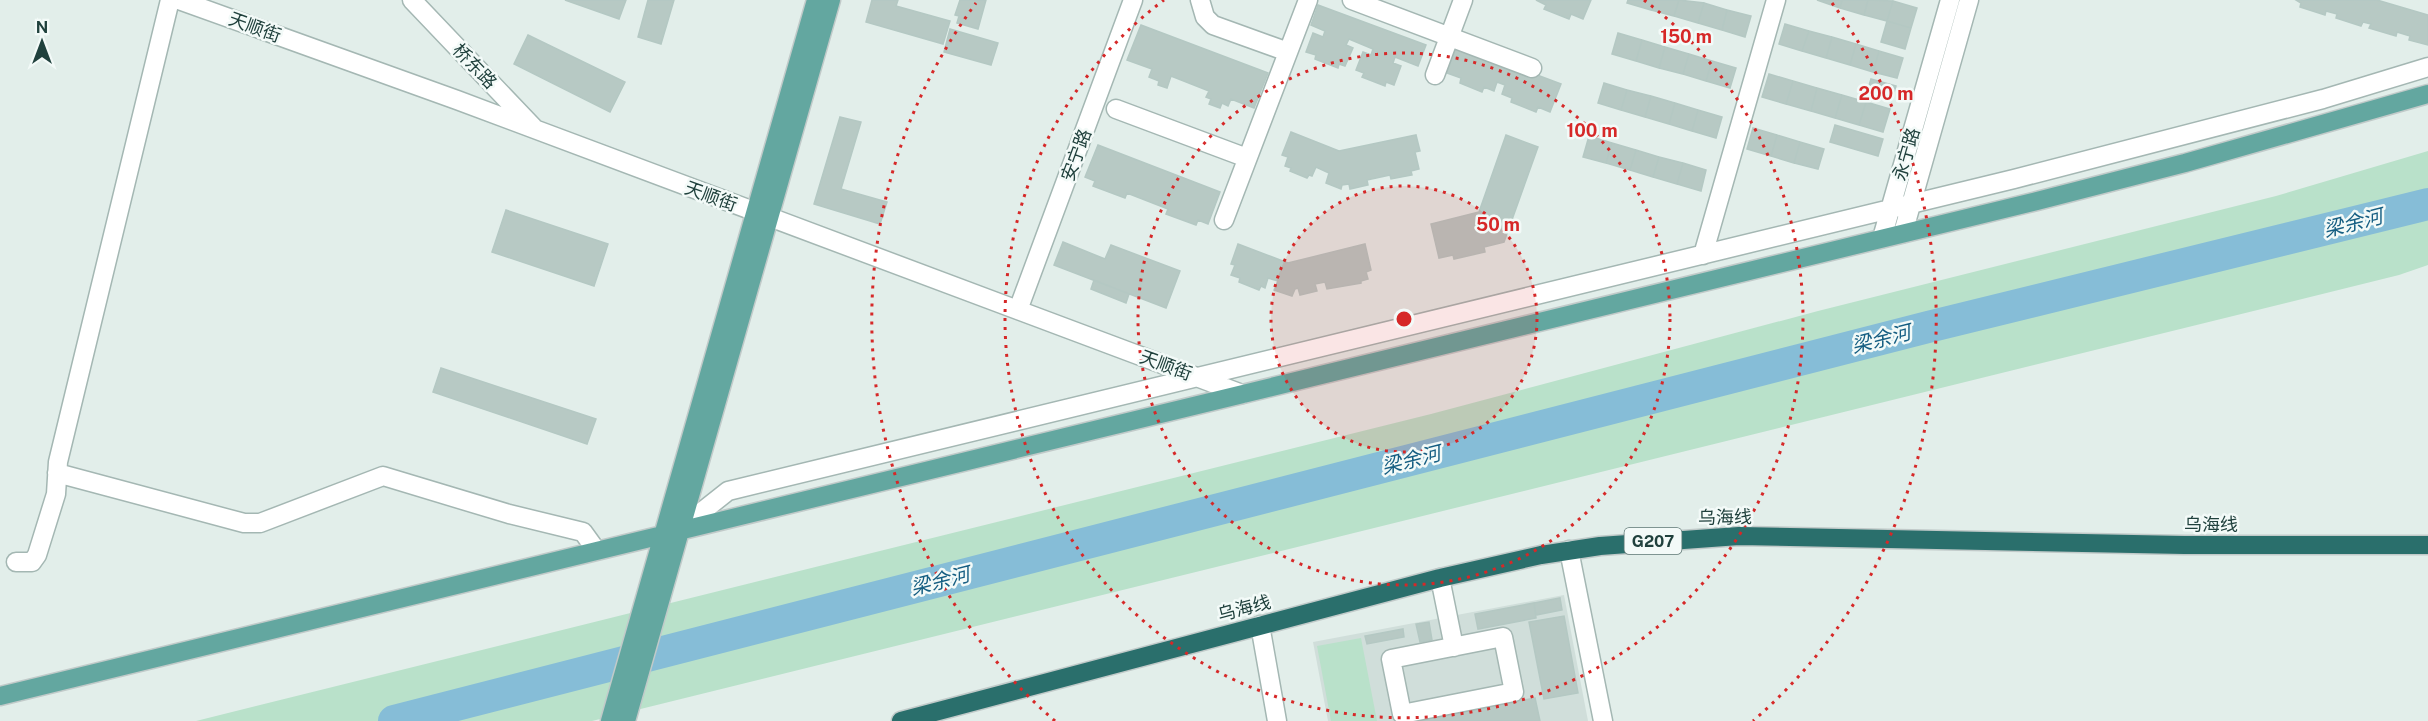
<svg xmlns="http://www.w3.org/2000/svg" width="2428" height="721" font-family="'Public Sans','Noto Sans SC',sans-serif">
<rect width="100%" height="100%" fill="#e2eeea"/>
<path fill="#d0deda" d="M1564 595 1588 721H1328L1313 642Z"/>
<path fill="#b9e1ca" d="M2428 151V265L2399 275 592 721H196L1431 414 1818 311 2276 196Z
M1361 638 1377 721H1331L1317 646Z"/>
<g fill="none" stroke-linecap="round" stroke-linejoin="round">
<path stroke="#86bdd7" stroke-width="32" d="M394 721 1928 327 2428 204"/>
</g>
<path fill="#b7c9c4" stroke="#b4c8c3" stroke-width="1.5" d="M565 0H626L619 19Z
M648 0H674L661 44 638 37Z
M872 0H898L896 6 950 21 943 44 866 22Z
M960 0H986L978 29 957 23 959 16 955 15Z
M1536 0H1591L1583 19 1571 14 1569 19 1544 9 1546 5Z
M1628 0H1654L1651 10 1627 3Z
M1654 0H1679L1674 16 1651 10Z
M1679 0 1704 3 1698 23 1674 16Z
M1817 0H1842L1840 8Z
M1842 0H1868L1864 15 1840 8Z
M1868 0 1893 1 1887 21 1864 15Z
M2296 0H2377L2428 15V45L2409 40 2410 36 2397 32 2396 36 2369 28 2371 24 2363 22 2361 26 2336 18 2337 14 2326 11 2325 15 2300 7 2301 3Z
M1893 1 1917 8 1911 28 1887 21Z
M1704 3 1727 10 1722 30 1698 23Z
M1318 5 1426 45 1418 66 1395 57 1393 63 1401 66 1394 85 1386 82 1385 86 1362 77 1364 73 1356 70 1363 52 1371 55 1373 49 1349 39 1346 45 1353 48 1345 66 1339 64 1338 68 1315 59 1316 55 1306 52 1313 33 1323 37 1325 31 1311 25Z
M1727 10 1751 16 1745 37 1722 30Z
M1887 21 1911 28 1905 49 1881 42Z
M1785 24 1809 31 1802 51 1779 44Z
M1141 25 1268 73 1254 108 1231 99 1228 106 1222 103 1220 108 1209 104 1211 99 1206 97 1209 91 1171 76 1167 88 1158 85 1159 81 1149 77 1152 69 1127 60Z
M950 29 998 43 991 65 944 52Z
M1809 31 1832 37 1826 58 1802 51Z
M1618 33 1642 40 1636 61 1612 54Z
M528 35 625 82 610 112 514 64Z
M1832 37 1856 44 1850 65 1826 58Z
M1642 40 1665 47 1659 68 1636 61Z
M1856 44 1879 51 1873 72 1850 65Z
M1457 45 1561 84 1550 112 1538 107 1536 112 1511 102 1512 98 1502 94 1505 85 1497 82 1494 91 1484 87 1482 92 1460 83 1461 78 1447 73Z
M1665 47 1689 54 1683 74 1659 68Z
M1879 51 1903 58 1897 78 1873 72Z
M1689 54 1712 61 1706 81 1683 74Z
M1712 61 1736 68 1730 88 1706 81Z
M1769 74 1793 81 1786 104 1762 97Z
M1871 79 1896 86 1892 99 1867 92Z
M1793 81 1817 88 1811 111 1786 104Z
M1604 83 1627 90 1621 110 1598 103Z
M1817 88 1842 95 1835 118 1811 111Z
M1627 90 1651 96 1645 117 1621 110Z
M1842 95 1866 102 1859 125 1835 118Z
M1651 96 1675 103 1669 124 1645 117Z
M1866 102 1890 109 1883 132 1859 125Z
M1675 103 1698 110 1692 131 1669 124Z
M1698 110 1722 117 1716 138 1692 131Z
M840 117 861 122 841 189 887 202 880 224 814 204Z
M1835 125 1883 139 1878 156 1830 142Z
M1753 128 1777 135 1771 156 1747 149Z
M1291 132 1339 151 1416 135 1420 151 1415 152 1419 169 1411 171 1412 175 1391 179 1390 175 1367 180 1368 185 1350 189 1349 184 1342 185 1341 189 1326 183 1329 173 1316 167 1312 176 1309 175 1307 178 1290 171 1291 168 1285 166 1288 157 1282 155Z
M1506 135 1538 147 1504 242 1484 247 1485 252 1454 259 1453 255 1439 258 1431 224 1479 212Z
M1777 135 1800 142 1794 163 1771 156Z
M1589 136 1612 143 1606 163 1583 157Z
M1800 142 1824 149 1818 169 1794 163Z
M1612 143 1636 150 1630 170 1606 163Z
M1098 145 1220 192 1208 224 1198 220 1196 225 1166 214 1168 209 1127 193 1125 198 1093 186 1095 181 1085 177Z
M1636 150 1659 157 1653 177 1630 170Z
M1659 157 1683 163 1677 184 1653 177Z
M1683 163 1706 170 1701 191 1677 184Z
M506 210 608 244 594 286 492 252Z
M1063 242 1105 259 1111 245 1180 271 1166 308 1054 265Z
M1238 244 1288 263 1365 244 1371 270 1366 272 1368 279 1361 281V283L1327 289 1325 282 1315 284 1317 291 1300 295 1298 288 1295 289 1292 296 1274 290 1278 281 1268 278 1265 288 1261 286 1259 290 1239 282 1240 278 1231 275 1235 265 1231 264Z
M1094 280 1129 294 1126 303 1091 289Z
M441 368 596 419 587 444 433 392Z
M1560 598 1562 610 1536 615 1534 603Z
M1534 603 1536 618 1478 629 1475 614Z
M1564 616 1578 693 1544 699 1529 622Z
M1429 622 1432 640 1420 642 1416 624Z
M1403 629 1404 637 1367 644 1365 636Z
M1535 698 1540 721H1413Z"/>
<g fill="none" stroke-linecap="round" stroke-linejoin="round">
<g stroke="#a4b7b3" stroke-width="21">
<path id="minor" d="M179 0 457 100 1242 394
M412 0 533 127
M1200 0 1205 17 1213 25 1288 52
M1352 0 1532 68
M1435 75 1463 0
M1116 109 1247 158
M1224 220 1308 0
M1903 233 1969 0
M1882 238 1950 0
M1703 255 1776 0
M1018 310 1133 0
M57 473 244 523H260L383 476 509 514 583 532 596 550
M680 529 728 491 2014 179 2323 99 2428 67
M1569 550 1603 721
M16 562H32L37 555 56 494 58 462 170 0
M1440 578 1454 647
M1260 625 1277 721
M1503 637 1514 692 1402 714 1391 659Z"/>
</g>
<g stroke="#c1cac9" stroke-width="21">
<path id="major" d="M0 696 2037 201 2185 163 2428 94
M610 721 816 0
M626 721 831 0"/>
</g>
<g stroke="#c1cac9" stroke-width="21">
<path id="highway" d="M901 721 1440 578 1541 555 1600 546 1739 536 2184 545H2428"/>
</g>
<use href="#minor" stroke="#fff" stroke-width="18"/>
<use href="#major" stroke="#63a7a0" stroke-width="18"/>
<use href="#highway" stroke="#2a6f6c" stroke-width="18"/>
</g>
<circle cx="1404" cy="319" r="133" fill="#d62828" fill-opacity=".12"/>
<g fill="none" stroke="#d62828" stroke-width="3" stroke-dasharray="3 6">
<circle cx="1404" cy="319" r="133"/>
<circle cx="1404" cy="319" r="266"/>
<path d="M1644 0A399 399 0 1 1 1164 0"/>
<path d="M1055 721A532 532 0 0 1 976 3M1832 3A532 532 0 0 1 1753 721"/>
</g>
<g text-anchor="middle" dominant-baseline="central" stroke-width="5" stroke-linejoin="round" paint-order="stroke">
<rect fill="#f3faf8" stroke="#5f7875" stroke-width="1.5" x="1624.5" y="528" width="57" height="26" rx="4.5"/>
<g font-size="16" font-weight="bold" fill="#20413d">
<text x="1653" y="541">G207</text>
</g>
<g font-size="18" fill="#20413d" stroke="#f3faf8">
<text transform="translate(255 27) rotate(20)">天顺街</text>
<text transform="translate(475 66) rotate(46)">桥东路</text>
<text transform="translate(1906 154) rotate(-74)">永宁路</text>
<text transform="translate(1076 155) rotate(-70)">安宁路</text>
<text transform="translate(711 196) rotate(20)">天顺街</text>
<text transform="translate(1166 365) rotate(20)">天顺街</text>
<text transform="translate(1725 517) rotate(-1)">乌海线</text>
<text x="2211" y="524">乌海线</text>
<text transform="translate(1244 608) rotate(-15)">乌海线</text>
</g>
<g font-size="20" font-style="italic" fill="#155e82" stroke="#f3faf8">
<text transform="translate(2353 223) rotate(-14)">梁余河</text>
<text transform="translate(1881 339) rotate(-14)">梁余河</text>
<text transform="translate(1411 460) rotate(-14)">梁余河</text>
<text transform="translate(940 581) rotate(-14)">梁余河</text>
</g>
</g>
<circle cx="1404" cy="319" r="9" fill="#d62828" stroke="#f3faf8" stroke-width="3"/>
<g font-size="18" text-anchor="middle" font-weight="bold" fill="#d62828" stroke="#f3faf8" stroke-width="5" stroke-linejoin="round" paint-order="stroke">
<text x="1686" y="43">150 m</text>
<text x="1886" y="100">200 m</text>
<text x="1592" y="137">100 m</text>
<text x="1498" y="231">50 m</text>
</g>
<g transform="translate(42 42)" stroke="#f3faf8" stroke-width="4.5" paint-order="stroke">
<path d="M0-4.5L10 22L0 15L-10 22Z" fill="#20413d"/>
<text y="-9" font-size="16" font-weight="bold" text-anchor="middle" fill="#20413d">N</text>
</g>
</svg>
